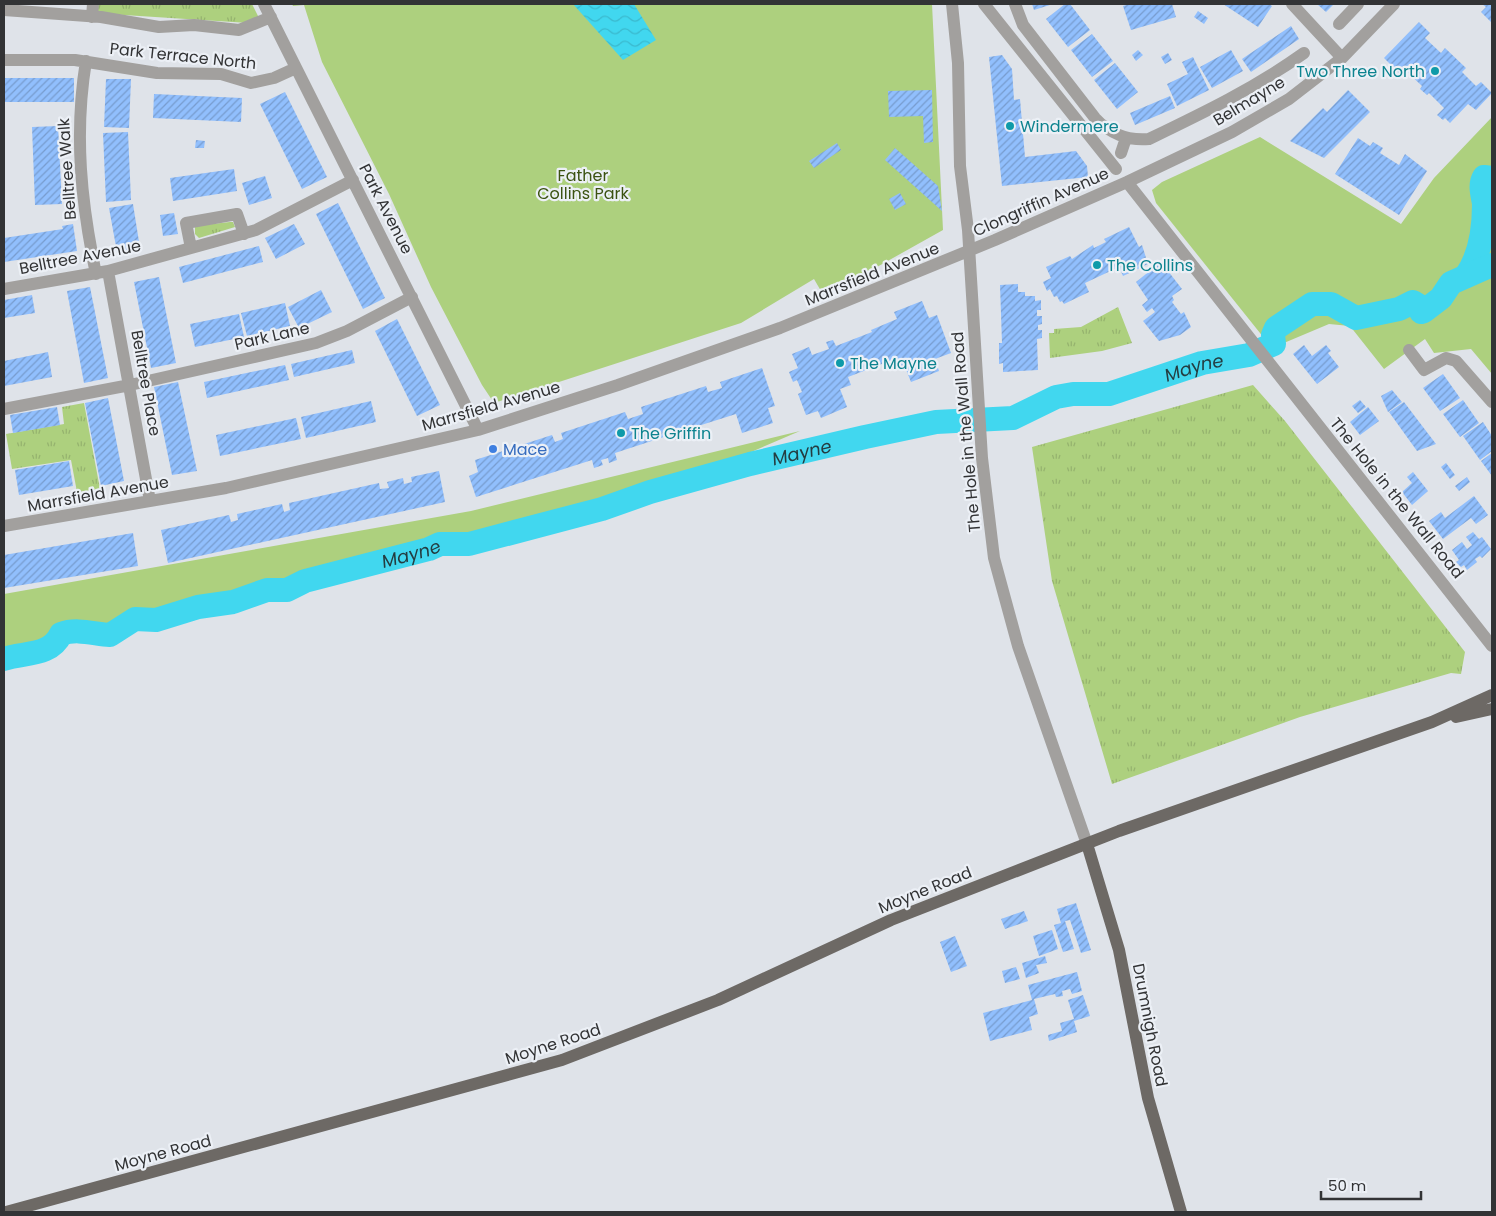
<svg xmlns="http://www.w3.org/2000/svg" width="1496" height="1216" font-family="Poppins,sans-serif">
<defs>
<pattern id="grass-tufts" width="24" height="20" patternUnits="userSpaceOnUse" patternTransform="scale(1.25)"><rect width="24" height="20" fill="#add07e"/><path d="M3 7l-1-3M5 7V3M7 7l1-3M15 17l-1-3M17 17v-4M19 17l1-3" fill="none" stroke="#95b36e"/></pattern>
<pattern id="water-waves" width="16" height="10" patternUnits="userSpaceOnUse" patternTransform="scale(1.25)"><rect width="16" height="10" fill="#41d7ef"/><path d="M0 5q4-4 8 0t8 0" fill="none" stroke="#3ab9ce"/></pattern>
<pattern id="building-hatch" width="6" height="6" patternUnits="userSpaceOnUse" patternTransform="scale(1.25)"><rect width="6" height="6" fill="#91bffd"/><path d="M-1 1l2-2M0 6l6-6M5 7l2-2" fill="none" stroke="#779cce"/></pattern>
</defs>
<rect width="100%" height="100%" fill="#dfe3e9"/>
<path fill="url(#grass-tufts)" d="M94 4H252L262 24 93 13Z
M230 222H233L235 227 199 238 195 234V226Z
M1118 307 1132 343 1102 351 1050 358 1049 333H1054V329L1081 327Z
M1253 385 1285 421 1465 652 1461 674 1451 673 1300 717 1112 784 1052 581 1032 447Z
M84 403 100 489 77 492 71 460 12 469 6 434 64 424 62 407Z"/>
<path fill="#add07e" d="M292 4H932L943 230 868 272 821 291 814 279 741 323 494 403 482 385 431 287 389 194 322 62 304 5 293 6Z
M1492 117V374L1471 349 1434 353 1425 339 1384 369 1350 326 1329 324 1272 348 1156 203 1152 190 1162 182 1260 137 1401 224 1434 178Z
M800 431 737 458 493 535 4 652V594L471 511Z"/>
<path fill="url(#water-waves)" d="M573 4H634L656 40 623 60Z"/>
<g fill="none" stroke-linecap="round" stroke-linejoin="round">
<g stroke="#41d7ef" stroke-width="24">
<path d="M1466 276C1480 256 1484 229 1484 204 1483 196 1479 185 1484 177L1492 178"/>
<path id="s1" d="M4 659C24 652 50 657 61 634 77 628 94 634 110 635L135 619 156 620 198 607 233 602 267 590H287L305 581 429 549 440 544H469L602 509 650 492 750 464 865 437 936 422 1013 418 1056 397 1073 394H1109L1202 363 1249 355 1274 344 1273 335 1276 328 1312 304H1331L1356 318 1399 309 1413 302 1418 305 1421 312 1424 311 1441 298 1451 283 1492 265"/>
</g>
</g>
<path fill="url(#building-hatch)" d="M1032 4H1053L1034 10Z
M1065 4H1070L1090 30 1068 47 1046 19Z
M1130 4H1172L1176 17 1131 30 1123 6Z
M1223 4H1269L1272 6 1258 27Z
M1317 4H1334L1326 12Z
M1482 4H1492V23L1481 12 1486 7Z
M1198 11 1208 18 1204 24 1194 17Z
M1419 22 1430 33 1425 38 1441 53 1445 48 1466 68 1462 72 1476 86 1481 82 1492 93 1476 110 1468 104 1450 123 1445 118 1443 120 1437 115 1444 108 1429 93 1427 95 1420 89 1422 86 1405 70 1401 75 1384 58Z
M1291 26 1299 39 1251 72 1242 59Z
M1092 34 1113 61 1092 77 1071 50Z
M1138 50 1143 55 1136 61 1132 55Z
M1231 50 1243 71 1212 88 1200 67Z
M1168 53 1172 60 1165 64 1161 57Z
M1002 55 1012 69 1014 100 1020 99 1025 157 1076 151 1087 166 1088 177 1002 186 989 57Z
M1193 57 1209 90 1177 106 1167 84 1188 74 1182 62Z
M1115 63 1138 92 1117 109 1094 80Z
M4 78H74V102H4Z
M106 79H131L129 128 104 127Z
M932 90 933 142 924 143 923 116 889 117 888 91Z
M1348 90 1370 112 1324 158 1290 141 1323 108 1327 112Z
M285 92 327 177 302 189 260 104Z
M154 94 242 98 241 122 153 118Z
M1170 96 1175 108 1135 125 1130 113Z
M58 126 62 204 35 205 32 127Z
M128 132 131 200 106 202 103 133Z
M1358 138 1370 146 1373 142 1383 148 1380 153 1399 165 1405 154 1427 171 1399 215 1335 174Z
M196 140 205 141 204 148H195Z
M837 143 841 150 814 168 809 161Z
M895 148 938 186 942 211 885 160Z
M234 169 237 191 173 201 170 178Z
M265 176 272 198 249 205 242 183Z
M900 193 906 204 895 210 889 199Z
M338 203 385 298 363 309 316 214Z
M133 204 140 248 117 252 109 208Z
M174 213 178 234 163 236 160 215Z
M73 224 77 251 4 262V238L63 229 62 226Z
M294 224 305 244 276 259 265 238Z
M1129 227 1139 247 1142 245 1148 264 1123 276 1119 267 1085 283 1089 292 1064 304 1062 301 1060 302 1057 296 1054 297 1050 289 1047 291 1043 282 1051 278 1046 267 1070 256 1072 259 1093 245 1094 248 1106 242 1104 239Z
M259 246 263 262 183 283 179 267Z
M1161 262 1182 289 1172 296 1174 300 1172 302 1181 314 1184 312 1191 327 1180 335 1159 341 1143 321 1155 312 1152 308 1147 312 1142 305 1148 300 1136 282Z
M159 277 176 363 151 368 134 282Z
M1018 284V292H1025V296H1035V301L1041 300V310H1037V316H1042V324L1038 325V330H1042V338L1037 339 1038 370 1003 372V363L999 364V343H1002L1000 285Z
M90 287 108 378 84 383 67 291Z
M321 290 332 312 299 328 288 307Z
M32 295 35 313 4 318V300Z
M922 301 929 318 937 315 951 353 935 359 939 371 911 382 905 367 899 369 895 359 848 377 851 385 840 389 847 407 821 418 818 411 806 415 798 394 802 392 797 380 793 382 789 372 798 368 792 354 809 347 812 355 829 349 826 342 833 340 836 346 872 332 871 330 897 319 894 312Z
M285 303 290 326 247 336 241 313Z
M239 314 244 337 195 347 190 324Z
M397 319 440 405 417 416 375 331Z
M1304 345 1312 356 1326 345 1331 351 1328 353 1339 367 1317 384 1293 354Z
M352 350 355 363 294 377 291 364Z
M48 352 52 377 4 386V361Z
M285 365 289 380 207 398 204 382Z
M762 368 775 406 768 408 773 423 742 433 736 414 695 427 697 433 688 436 687 431 681 433 682 438 675 440 673 434 615 453 617 460 609 463 608 458 601 460 603 465 594 468 592 460 476 497 469 476 478 472 475 460 552 435 555 442 563 439 561 433 625 412 628 419 643 414 641 407 706 386 708 392 722 388 720 382Z
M1443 374 1460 398 1440 411 1423 388Z
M178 382 197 471 172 475 154 387Z
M1392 390 1402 402 1388 412 1381 396Z
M108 398 124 481 101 486 85 403Z
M1360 400 1366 407 1358 413 1352 406Z
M1463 400 1479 423 1460 437 1443 414Z
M371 401 376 422 306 438 301 417Z
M1404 402 1423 427 1436 444 1417 451 1389 412Z
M57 407 60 425 13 433 10 415Z
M1368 407 1379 421 1360 435 1350 422Z
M296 418 301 439 220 456 216 435Z
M1483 422 1492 436V451L1480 460 1463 436Z
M1492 453V476L1481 461Z
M69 461 73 486 19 495 15 470Z
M1446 463 1455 475 1450 479 1441 467Z
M439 471 445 502 168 563 161 530 229 515 231 522 238 520 237 514 282 504 284 512 290 510 289 503 379 483 380 489 389 488 387 482 403 478 404 484 412 482 411 477Z
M1413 472 1428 491 1412 505 1402 492 1412 483 1407 477Z
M1467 477 1470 482 1459 491 1455 486Z
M1474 496 1488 515 1476 524 1471 518 1443 539 1429 521 1441 512 1445 518Z
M1473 532 1479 539 1482 537 1491 549 1482 558 1480 556 1475 559 1477 562 1467 570 1464 565 1461 567 1456 562 1459 560 1452 550 1462 542 1467 549 1472 545 1466 537Z
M133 533 138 566 4 588V555Z
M1076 903 1091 950 1081 953 1070 920 1065 921 1074 949 1063 952 1054 925 1061 923 1057 909Z
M1024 911 1028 921 1005 929 1001 919Z
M1052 930 1058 949 1039 956 1033 936Z
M955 936 967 966 951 972 940 942Z
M1045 956 1047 963 1036 965 1039 973 1026 978 1022 963Z
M1016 967 1020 979 1005 983 1002 971Z
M1077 972 1082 991 1072 994 1070 989 1062 991 1063 996 1056 997 1055 994 1034 999 1038 1014 1029 1017 1032 1030 990 1041 983 1013 1032 1000 1028 985Z
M1083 995 1090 1016 1074 1021 1077 1032 1049 1041 1048 1035 1062 1031 1060 1023 1074 1019 1068 1000Z"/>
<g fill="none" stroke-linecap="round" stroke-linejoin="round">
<path stroke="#a2a09e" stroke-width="12" d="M264 4 478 430
M952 4 958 63 960 166 968 230 982 458 994 558 1018 646 1087 844
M984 4 1116 169
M1015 4 1023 25 1095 118C1109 133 1128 141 1149 139 1203 113 1255 88 1304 53
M1292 4 1342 58
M4 10 101 17 159 27 194 25 239 30 271 17
M92 17 93 4
M1339 24 1358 4
M4 60H75L157 73 221 74 251 83 274 78 296 68
M86 61C74 134 81 202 96 274
M1121 153 1126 138
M1127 182 1492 646
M191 248 186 223 237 214 244 234
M108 271 150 501
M4 289 108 271 256 230 353 180
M1409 350 1424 370 1446 358 1456 361 1492 402
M4 409 130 385 316 343 347 331 412 297
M4 526 226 488 478 430 618 385 780 328 995 240 1127 182 1232 132 1289 99 1342 58 1394 4"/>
<path stroke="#6d6965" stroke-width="12" d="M1456 717 1492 709
M1087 844 1119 950 1148 1098 1181 1212
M6 1212 562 1060 718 1000 891 920 1119 831 1432 722 1492 695"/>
</g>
<g fill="#0f9aa8" stroke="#ecf0f6" stroke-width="2">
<circle cx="1435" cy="71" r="5"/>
<circle cx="1010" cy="126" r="5"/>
<circle cx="1097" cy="265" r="5"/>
<circle cx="840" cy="363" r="5"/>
<circle cx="621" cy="433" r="5"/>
</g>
<circle fill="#3f7fe0" stroke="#ecf0f6" stroke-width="2" cx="493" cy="449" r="5"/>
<g text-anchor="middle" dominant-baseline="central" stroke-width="4.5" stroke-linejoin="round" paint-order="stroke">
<g font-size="16" fill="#323335" stroke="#ecf0f6">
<text transform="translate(183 56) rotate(6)">Park Terrace North</text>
<text transform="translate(1249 101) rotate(-31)">Belmayne</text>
<text transform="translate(67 169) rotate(-94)">Belltree Walk</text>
<text transform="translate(1041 202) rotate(-24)">Clongriffin Avenue</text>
<text transform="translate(386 209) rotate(63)">Park Avenue</text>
<text transform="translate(80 257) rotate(-11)">Belltree Avenue</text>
<text transform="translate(872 274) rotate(-22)">Marrsfield Avenue</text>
<text transform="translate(272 336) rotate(-13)">Park Lane</text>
<text transform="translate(146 383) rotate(80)">Belltree Place</text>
<text transform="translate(491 406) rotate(-16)">Marrsfield Avenue</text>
<text transform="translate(966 432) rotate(-95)">The Hole in the Wall Road</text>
<text transform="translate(98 494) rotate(-10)">Marrsfield Avenue</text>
<text transform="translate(1397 498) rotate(51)">The Hole in the Wall Road</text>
<text transform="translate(925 890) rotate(-22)">Moyne Road</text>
<text transform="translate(1150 1025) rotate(79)">Drumnigh Road</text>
<text transform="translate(553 1044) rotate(-18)">Moyne Road</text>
<text transform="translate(163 1153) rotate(-15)">Moyne Road</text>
</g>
<g font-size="16" fill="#0d838f" stroke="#ecf0f6" text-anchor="start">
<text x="1425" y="71" text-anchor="end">Two Three North</text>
<text x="1020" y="126">Windermere</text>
<text x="1107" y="265">The Collins</text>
<text x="850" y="363">The Mayne</text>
<text x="631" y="433">The Griffin</text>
</g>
<g font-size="16" fill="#3b5211" stroke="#ecf0f6">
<text x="583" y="175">Father<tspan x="583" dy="18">Collins Park</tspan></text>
</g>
<g font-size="16" fill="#366cbe" stroke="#ecf0f6" text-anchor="start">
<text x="503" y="449">Mace</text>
</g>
<g font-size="18" font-style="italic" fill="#243d41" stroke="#ecf0f6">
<text stroke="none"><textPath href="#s1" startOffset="1240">Mayne</textPath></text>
<text stroke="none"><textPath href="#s1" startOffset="835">Mayne</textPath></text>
<text stroke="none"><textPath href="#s1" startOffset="430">Mayne</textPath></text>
</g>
</g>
<rect width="1496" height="1216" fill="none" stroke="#323335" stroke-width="10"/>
<path d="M1321 1191v8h100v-8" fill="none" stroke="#323335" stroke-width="2.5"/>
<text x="1328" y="1191" font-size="15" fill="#323335" stroke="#ecf0f6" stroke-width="4" paint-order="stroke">50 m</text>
</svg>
